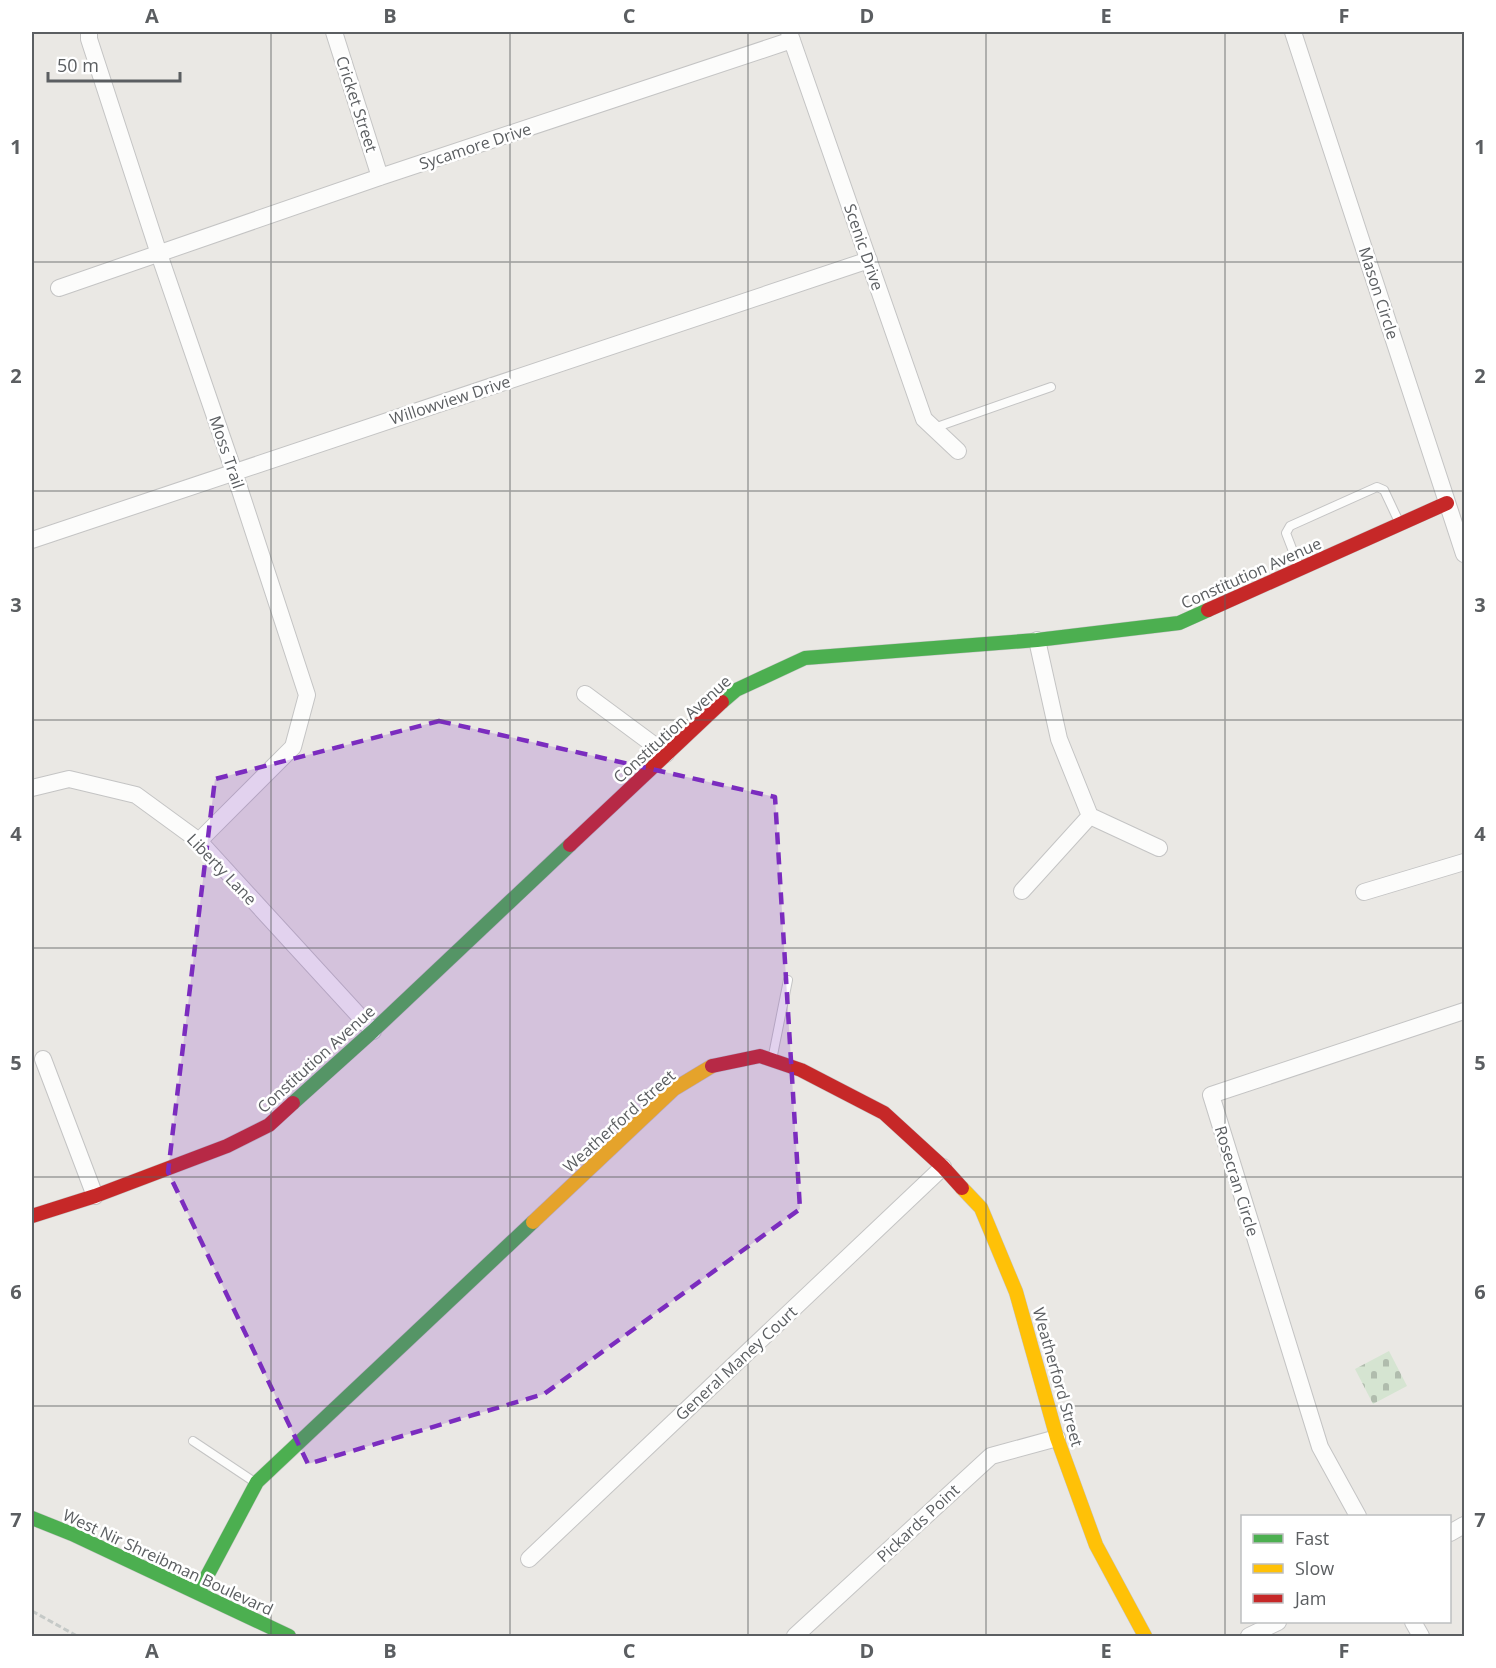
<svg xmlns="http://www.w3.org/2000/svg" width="1496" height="1668" font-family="'Open Sans',sans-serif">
<defs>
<pattern id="cemetery-stones" width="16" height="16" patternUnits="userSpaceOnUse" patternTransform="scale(1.5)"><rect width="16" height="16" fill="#d5e4d1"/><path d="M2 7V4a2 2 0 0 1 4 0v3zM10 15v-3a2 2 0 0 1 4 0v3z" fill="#b0bcad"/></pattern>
</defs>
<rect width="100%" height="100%" fill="#eae8e4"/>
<path fill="url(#cemetery-stones)" d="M1389 1351 1407 1386 1373 1404 1355 1369Z"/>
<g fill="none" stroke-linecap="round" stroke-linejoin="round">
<g stroke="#c4c4c4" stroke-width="10">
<path id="lane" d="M934 428 1051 387
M1299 567 1286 533 1290 526 1377 487 1384 490 1400 524
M772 1060 788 980
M193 1441 256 1483"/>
</g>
<g stroke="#c4c4c4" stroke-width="18">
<path id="street" d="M89 32V39L159 254 234 472 307 695 293 747 199 841
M334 32 380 177
M789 32 924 419 958 451
M1293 32 1464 554
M59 288 380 177 792 40
M32 540 869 260
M1037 640 1059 739 1090 816 1159 848
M585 694 666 754
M32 788 69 779 136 795 199 841 373 1031
M1022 891 1090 816
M1364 892 1464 862
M43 1059 95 1196
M1358 1516 1320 1447 1211 1095 1464 1011
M1450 1533 1464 1525
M529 1559 943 1167
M1413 1622 1421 1636
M795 1636 991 1456 1057 1438
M1249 1636 1278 1622"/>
</g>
<g stroke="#c5c5c5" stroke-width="15">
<path id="fast" d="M722 702 736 690 805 658 1037 640 1179 623 1208 610
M293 1103 373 1031 570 845
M32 1518 72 1534 289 1636
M198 1593 257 1482 533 1222"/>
</g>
<g stroke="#c5c5c5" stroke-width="15">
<path id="slow" d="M962 1188 981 1208 1016 1292 1057 1438 1096 1545 1145 1636
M533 1222 674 1089 712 1066"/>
</g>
<g stroke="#c5c5c5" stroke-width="15">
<path id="jam" d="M1208 610 1447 503
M570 845 722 702
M712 1066 760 1056 801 1070 884 1113 943 1167 962 1188
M32 1216 95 1196 227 1146 269 1125 293 1103"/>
</g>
<path stroke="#c5c9c7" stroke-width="3" stroke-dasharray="6 3" stroke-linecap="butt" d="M32 1611 77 1636"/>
<use href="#lane" stroke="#fcfcfb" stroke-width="8"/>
<use href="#street" stroke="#fcfcfb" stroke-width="16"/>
<use href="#fast" stroke="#4caf50" stroke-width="14"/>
<use href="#slow" stroke="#ffc107" stroke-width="14"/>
<use href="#jam" stroke="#c62828" stroke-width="14"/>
</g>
<path fill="#7b2cbf" fill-opacity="0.2" stroke="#7b2cbf" stroke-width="4.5" stroke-dasharray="12 8" stroke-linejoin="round" d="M439 721 775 797 800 1209 544 1394 308 1464 168 1172 215 779Z"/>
<path fill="none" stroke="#5b5e61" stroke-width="1.5" stroke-opacity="0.55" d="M271 32V1636M510 32V1636M748 32V1636M986 32V1636M1225 32V1636M32 262H1464M32 491H1464M32 720H1464M32 948H1464M32 1177H1464M32 1406H1464"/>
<g text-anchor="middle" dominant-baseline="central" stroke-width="5" stroke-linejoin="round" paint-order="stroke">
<g font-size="16" fill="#5b5e61" stroke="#fff">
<text transform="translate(357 104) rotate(72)">Cricket Street</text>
<text transform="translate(475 146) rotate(-18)">Sycamore Drive</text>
<text transform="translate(864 247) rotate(71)">Scenic Drive</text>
<text transform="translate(1379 293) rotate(72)">Mason Circle</text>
<text transform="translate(450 400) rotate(-18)">Willowview Drive</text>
<text transform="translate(227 452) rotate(71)">Moss Trail</text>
<text transform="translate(1251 573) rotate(-24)">Constitution Avenue</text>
<text transform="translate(672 729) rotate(-42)">Constitution Avenue</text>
<text transform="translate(222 869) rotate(46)">Liberty Lane</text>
<text transform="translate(316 1059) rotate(-42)">Constitution Avenue</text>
<text transform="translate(619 1121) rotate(-42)">Weatherford Street</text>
<text transform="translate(1237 1181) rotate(73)">Rosecran Circle</text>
<text transform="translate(736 1363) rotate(-43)">General Maney Court</text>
<text transform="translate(1058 1377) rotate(74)">Weatherford Street</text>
<text transform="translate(918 1523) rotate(-43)">Pickards Point</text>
<text transform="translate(168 1562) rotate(25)">West Nir Shreibman Boulevard</text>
</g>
</g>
<rect width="1496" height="1668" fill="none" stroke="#ffffff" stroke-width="66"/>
<rect x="1241" y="1515" width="210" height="108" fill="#ffffff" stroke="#bdbfc0" stroke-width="1.5"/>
<rect x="1253" y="1534" width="30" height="9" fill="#4caf50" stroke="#bdbfc0" stroke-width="1.5"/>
<text x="1295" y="1545" font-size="18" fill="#5b5e61">Fast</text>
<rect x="1253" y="1564" width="30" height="9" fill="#ffc107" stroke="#bdbfc0" stroke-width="1.5"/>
<text x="1295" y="1575" font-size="18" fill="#5b5e61">Slow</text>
<rect x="1253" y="1594" width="30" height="9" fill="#c62828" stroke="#bdbfc0" stroke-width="1.5"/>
<text x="1295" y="1605" font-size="18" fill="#5b5e61">Jam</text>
<path d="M48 72v9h132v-9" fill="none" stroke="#5b5e61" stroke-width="3"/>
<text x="57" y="72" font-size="18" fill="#5b5e61" stroke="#ffffff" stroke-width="4.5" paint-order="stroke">50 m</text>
<rect x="33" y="33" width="1430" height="1602" fill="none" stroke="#5b5e61" stroke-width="2"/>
<g font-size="20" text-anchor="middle" font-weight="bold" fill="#5b5e61">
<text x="152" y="23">A</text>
<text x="390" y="23">B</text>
<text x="629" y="23">C</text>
<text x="867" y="23">D</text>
<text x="1106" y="23">E</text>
<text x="1344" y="23">F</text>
<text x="16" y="154">1</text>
<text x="1480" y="154">1</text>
<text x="16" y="383">2</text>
<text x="1480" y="383">2</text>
<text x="16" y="612">3</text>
<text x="1480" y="612">3</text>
<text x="16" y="841">4</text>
<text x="1480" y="841">4</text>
<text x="16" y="1070">5</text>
<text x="1480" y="1070">5</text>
<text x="16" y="1299">6</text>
<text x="1480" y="1299">6</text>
<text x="16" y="1527">7</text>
<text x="1480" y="1527">7</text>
<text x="152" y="1658">A</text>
<text x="390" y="1658">B</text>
<text x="629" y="1658">C</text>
<text x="867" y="1658">D</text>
<text x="1106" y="1658">E</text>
<text x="1344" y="1658">F</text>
</g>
</svg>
